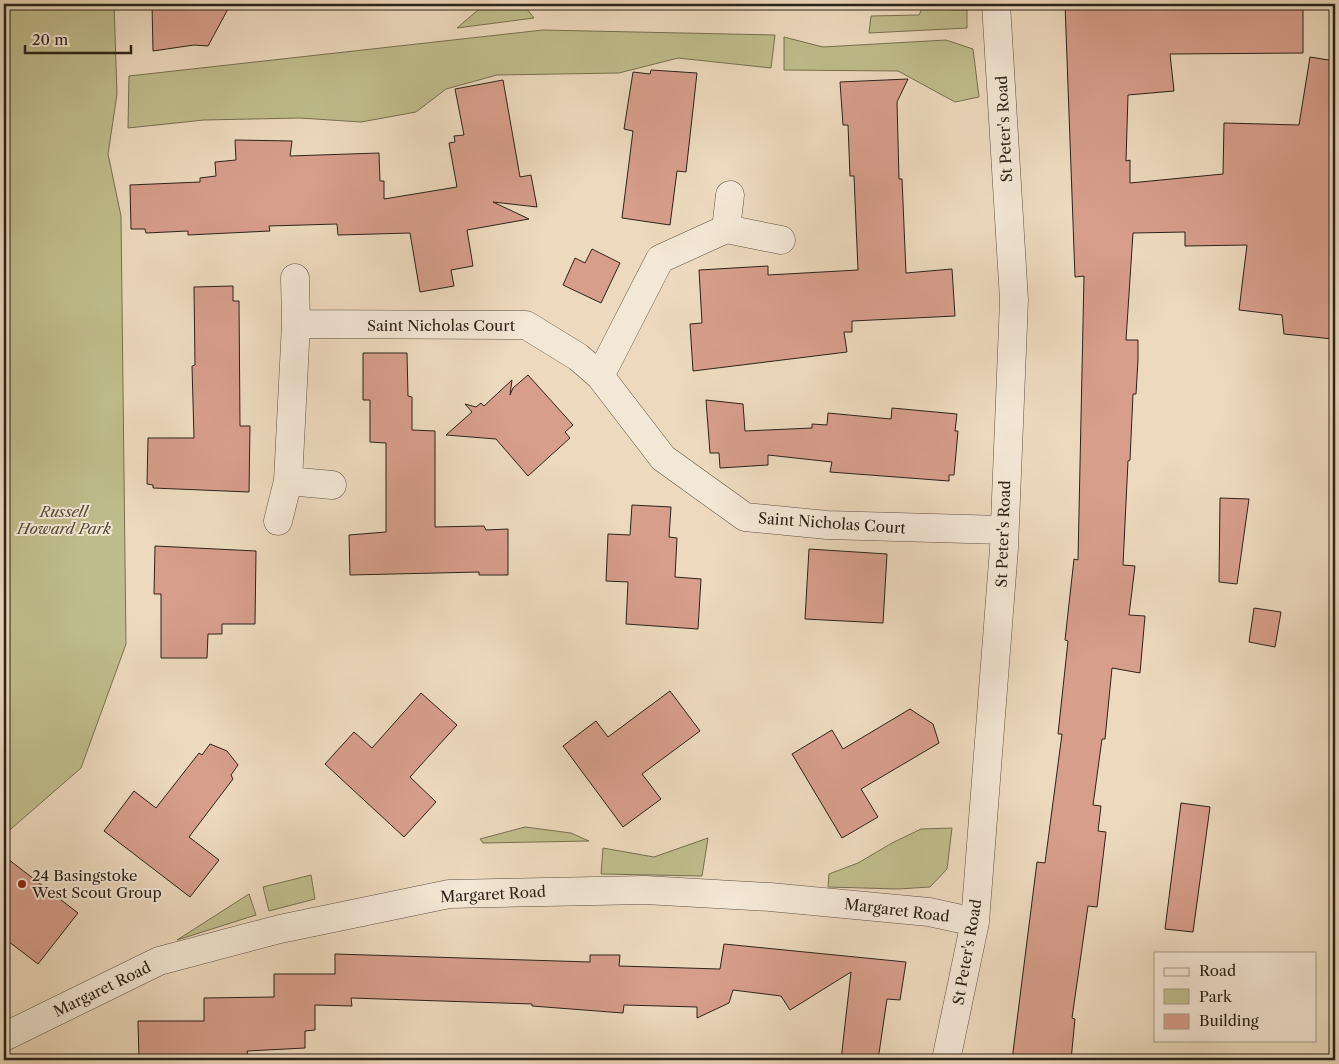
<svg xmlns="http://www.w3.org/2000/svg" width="1339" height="1064" font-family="'Libre Caslon Text',serif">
<rect width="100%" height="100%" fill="#eddabe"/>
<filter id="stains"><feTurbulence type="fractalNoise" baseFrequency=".004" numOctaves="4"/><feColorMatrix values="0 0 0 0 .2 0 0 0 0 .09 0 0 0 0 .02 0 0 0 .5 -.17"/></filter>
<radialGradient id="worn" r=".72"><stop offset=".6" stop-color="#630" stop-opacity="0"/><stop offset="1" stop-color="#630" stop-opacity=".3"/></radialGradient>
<path fill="#c0bd8c" stroke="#767052" d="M4 4H114L117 94 108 154 121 216 126 644 81 768 4 835Z
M485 4H523L534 18 457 28Z
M922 9 967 10V28L869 33 871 16 919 15Z
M543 30 775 35 771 68 678 58 619 73 497 75 446 89 416 112 361 122 300 118 204 120 128 128 129 76Z
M784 37 823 47 946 40 973 49 979 97 955 102 898 71 784 70Z
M525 827 571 833 589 841 483 843 480 839Z
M952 828 947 869 930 887 898 889 828 887 829 874 858 863 892 843 921 829Z
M708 838 702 876 601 874 603 848 654 857Z
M311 875 315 899 269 911 263 887Z
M249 894 256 915 177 940Z"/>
<path fill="#d79e8c" stroke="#2b2319" d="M152 4H203L228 9 208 46 194 45 153 51Z
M1065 4H1303V53L1170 54 1174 91 1128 95 1126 161 1130 160V183L1223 174 1224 123 1299 125 1310 57 1335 61V319L1333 339 1284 334 1282 315 1239 310 1247 245 1185 246V232L1133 233 1126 340H1138V360L1136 394H1133L1130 460 1128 461 1123 565 1135 566 1129 615 1145 616 1140 673 1112 668 1105 739H1102L1093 805 1101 806 1098 831 1106 832 1097 907 1088 906 1072 1018 1075 1019 1071 1060H1012L1037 862 1045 863 1062 734H1058L1068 641 1065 640 1074 559 1078 560 1084 276 1075 277Z
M651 70 697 73 686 172 677 171 670 225 622 218 633 131 624 129 633 72 650 74Z
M908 79 897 102 899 179H902L906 273 952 269 955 316 852 321V332H844L847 352 693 371 690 324 702 323 699 270 768 266V275L858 270 854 176H850L848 125H843L840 82Z
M503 80 520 177 531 175 537 207 493 202 529 219 467 230 473 266 451 270 454 286 420 292 410 233 338 235 337 224 269 226 270 231 188 235V231L146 233 145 229H131L130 185 200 182V178L216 176 215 162 236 160 235 140 292 141 290 156 379 153 380 181H384V199L457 187 449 143 455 142 454 136 464 135 455 89Z
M592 249 620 263 601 303 563 285 575 258 585 263Z
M233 286V301H239L240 426H250L249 492 153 488V485L147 484 148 438H194L192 366 195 365 194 287Z
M363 353H407L408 396 412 397V430L435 431V527L484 526 486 530 508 529V575H479V572L350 575 349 535 386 532V443L370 442V400H363Z
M528 375 573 425 565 432 570 438 528 476 496 439 446 435 472 412 465 404 476 407 481 403 484 406 512 380 510 395 513 388Z
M706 400 743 404 745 431 812 428V424L827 425 828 413 891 419 892 408 957 414 955 431H958L954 475H949V481L830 472 832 462 768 455V465L720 468 719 453H710Z
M1220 498 1249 499 1237 584 1219 582Z
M632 505 671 507 669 537 677 538 675 577 701 579 698 629 626 624 628 582 606 581 608 534 630 535Z
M155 546 256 551 255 624H222V634H208L207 658H161V594H154Z
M809 549 887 554 883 623 805 619Z
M1254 608 1281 612 1275 647 1249 642Z
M670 691 700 731 642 774 661 799 623 827 563 746 596 721 608 737Z
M421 693 457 725 410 777 436 802 404 837 325 764 354 732 372 748Z
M910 709 933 724 939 743 861 789 878 817 842 838 792 754 832 730 843 749Z
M210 744 227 751 238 765 231 775 233 779 189 837 219 860 190 897 104 831 134 791 156 808 199 753 202 755Z
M1181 803 1210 807 1193 932 1165 929Z
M4 856 78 913 38 964 4 938Z
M724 944 906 962 900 1000 887 999 878 1060H841L851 972 790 1010 781 996 733 990 729 1003 697 1018V1007L624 1005 623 1013 532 1006V1004L351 998 352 1006 315 1005V1030L305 1031V1048L247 1051 248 1055H207V1060H139L138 1021H204V998L274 997V974H335V954L590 962V955H620L619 966 720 969Z"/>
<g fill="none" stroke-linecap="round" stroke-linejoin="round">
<g stroke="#5c5142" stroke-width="29">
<path id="minor" d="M730 195 726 229 781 240
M296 324 526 325 578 357 600 376 663 458 745 517 827 525 1003 530
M600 376 660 259 726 229
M288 481 332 485
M278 521 288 481 296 324 295 278
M4 1037 159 961 280 929 449 894 645 890 770 897 929 912 975 922
M946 1060 975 922 1004 548 1014 300 996 4"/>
</g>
<use href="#minor" stroke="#f3e7d5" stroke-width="28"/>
</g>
<circle fill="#8f2418" stroke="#f3e7d5" stroke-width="2" cx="22" cy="884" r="5"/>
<g text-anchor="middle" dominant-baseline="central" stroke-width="4" stroke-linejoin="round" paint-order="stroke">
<g font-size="15" fill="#2b2319" stroke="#f3e7d5">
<text transform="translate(1004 129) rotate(-93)">St Peter's Road</text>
<text x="441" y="325">Saint Nicholas Court</text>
<text transform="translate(832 523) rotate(4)">Saint Nicholas Court</text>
<text transform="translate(1003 534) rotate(-88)">St Peter's Road</text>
<text transform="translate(493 894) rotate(-3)">Margaret Road</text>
<text transform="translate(897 910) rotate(7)">Margaret Road</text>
<text transform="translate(967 952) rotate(-80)">St Peter's Road</text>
<text transform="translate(102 989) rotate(-26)">Margaret Road</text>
</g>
<g font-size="15" font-style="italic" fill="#504a36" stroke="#f3e7d5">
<text x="64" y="511">Russell<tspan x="64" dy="17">Howard Park</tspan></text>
</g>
<g font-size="15" fill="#2b2319" stroke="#f3e7d5" text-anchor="start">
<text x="32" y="875">24 Basingstoke<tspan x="32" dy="17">West Scout Group</tspan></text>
</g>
</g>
<rect width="1339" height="1064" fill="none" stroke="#eddabe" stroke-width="20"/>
<rect x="5" y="5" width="1329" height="1054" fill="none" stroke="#2b2319" stroke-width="2.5"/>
<rect x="10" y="10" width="1319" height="1044" fill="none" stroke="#2b2319"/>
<rect x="1154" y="952" width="162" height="90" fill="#f3e7d5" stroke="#a3998a"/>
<rect x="1164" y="968" width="25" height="8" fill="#f3e7d5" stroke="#a3998a"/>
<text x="1199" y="976" font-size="15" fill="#2b2319">Road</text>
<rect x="1164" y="989" width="25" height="15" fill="#c0bd8c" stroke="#a3998a"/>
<text x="1199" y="1002" font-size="15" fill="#2b2319">Park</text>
<rect x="1164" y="1014" width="25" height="15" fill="#d79e8c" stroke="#a3998a"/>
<text x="1199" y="1026" font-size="15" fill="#2b2319">Building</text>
<path d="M25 45v8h106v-8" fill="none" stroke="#2b2319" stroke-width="2.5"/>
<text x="32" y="45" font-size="15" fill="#2b2319" stroke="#f3e7d5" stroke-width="4" paint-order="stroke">20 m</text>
<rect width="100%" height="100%" filter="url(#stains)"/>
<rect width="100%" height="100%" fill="url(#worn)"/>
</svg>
